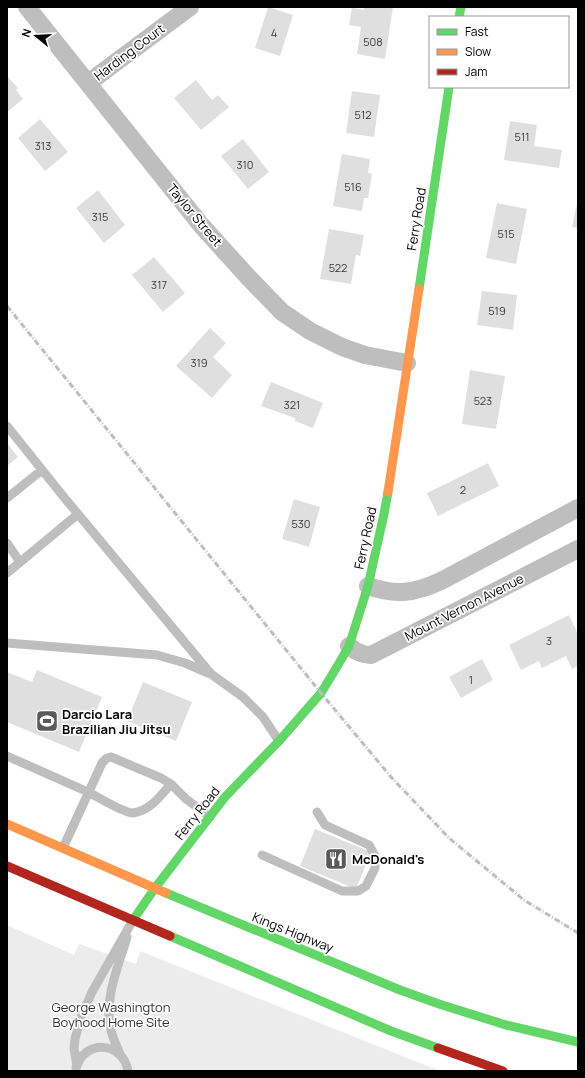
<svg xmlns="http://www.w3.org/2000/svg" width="585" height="1078" font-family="Manrope,sans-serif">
<rect width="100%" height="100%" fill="#fff"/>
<path fill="#ececec" d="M7 925 74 955 79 944 136 964 140 951 440 1071H7Z"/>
<path fill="#dfdfdf" d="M268 7 293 15 280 56 255 48Z
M364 7H393L385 59 357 54 361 27 349 25 352 8 364 10Z
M7 76 18 88 16 90 23 99 7 112Z
M196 80 212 100 218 95 229 107 201 130 174 98Z
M352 91 380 95 374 137 346 133Z
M40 119 68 152 45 171 18 138Z
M510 121 537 125 534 146 562 150 559 168 504 160Z
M243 139 269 172 248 189 221 156Z
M342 154 370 159 368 173 372 174 368 198H364L362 211 333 206Z
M98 190 125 225 104 243 76 208Z
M497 203 527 209 516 264 486 258Z
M576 207H578V228L572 227Z
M329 229 364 235 360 256 356 255 351 284 320 279Z
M154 257 185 293 163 312 132 275Z
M482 291 517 295 513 330 477 325Z
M210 328 226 343 213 357 232 375 212 398 176 366Z
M470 370 505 376 496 429 462 424Z
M271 382 323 403 313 428 295 421V418L261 406Z
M7 443 18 457 7 466Z
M488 463 499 486 438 516 427 493Z
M294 499 320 507 309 547 282 539Z
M569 615 578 634V666L572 669 566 656 542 668 539 661 521 670 509 645Z
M482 659 493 680 461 698 449 677Z
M37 670 102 697 79 752 7 722V672L32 682Z
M143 682 192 702 176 741 127 721Z
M315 829 371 852 356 889 300 866Z"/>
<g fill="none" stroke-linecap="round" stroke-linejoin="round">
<path stroke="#bebebe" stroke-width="9" d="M7 426 63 496 211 674 243 697 263 717 279 741
M7 498 42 470
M7 543 20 562
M7 573 78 514
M7 643 157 655 185 663 208 673
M7 756C34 768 61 780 88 792 98 797 123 813 133 813 150 811 160 796 171 784
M63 848 102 763 107 758 111 757 161 778 171 784 186 799 210 817
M262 855 342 891H358L366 886 375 868V856L369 845 325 825 317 812
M120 1054C116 1044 111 1035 110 1025 105 995 119 965 127 937
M77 1066 74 1048 75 1039 81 1017 92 992 133 920
M76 1068C84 1039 123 1041 128 1071"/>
<path stroke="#bebebe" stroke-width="18" d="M27 7 201 225 248 277 282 312 310 331 342 347 365 355 407 363
M88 83 190 7
M368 586C396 596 415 593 441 581L578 508
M349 646C356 652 362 655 371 655L578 549"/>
<path stroke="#63d668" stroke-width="9" d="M459 17 461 7
M419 289 449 87
M166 893 400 990 439 1004 506 1025 578 1042
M133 920 155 888 225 797 279 741 321 693 338 665 349 646 368 586 384 514 388 492
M170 936 391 1031 438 1048"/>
<path stroke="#ff974d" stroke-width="9" d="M388 492 419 289
M7 824 166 893"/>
<path stroke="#b3261e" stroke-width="9" d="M7 866 170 936
M438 1048 503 1071"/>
<path stroke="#bebebe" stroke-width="3" stroke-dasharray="6 2 1 2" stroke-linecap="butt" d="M7 306 321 693 391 777 449 838 524 900 578 933"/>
</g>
<defs>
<g id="stadium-square" transform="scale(1.15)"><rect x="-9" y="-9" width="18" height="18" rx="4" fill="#595959" stroke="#fff"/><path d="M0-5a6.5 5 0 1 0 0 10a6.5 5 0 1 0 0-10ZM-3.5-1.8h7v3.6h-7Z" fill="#fff"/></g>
<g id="restaurant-square" transform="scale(1.15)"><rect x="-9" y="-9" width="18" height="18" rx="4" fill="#595959" stroke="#fff"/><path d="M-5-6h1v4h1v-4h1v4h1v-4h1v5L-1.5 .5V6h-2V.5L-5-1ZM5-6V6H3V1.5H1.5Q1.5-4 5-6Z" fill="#fff"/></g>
</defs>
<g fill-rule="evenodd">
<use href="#stadium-square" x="47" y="721"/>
<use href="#restaurant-square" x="336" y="859"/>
</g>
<g text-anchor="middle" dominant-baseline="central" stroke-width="3.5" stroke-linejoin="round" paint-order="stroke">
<g font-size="11" fill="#383838">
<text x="274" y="32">4</text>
<text x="373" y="41">508</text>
<text x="363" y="114">512</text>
<text x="522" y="136">511</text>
<text x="43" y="145">313</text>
<text x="245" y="164">310</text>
<text x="353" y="186">516</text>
<text x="100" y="216">315</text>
<text x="506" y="233">515</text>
<text x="338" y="267">522</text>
<text x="159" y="284">317</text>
<text x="497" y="310">519</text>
<text x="199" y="362">319</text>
<text x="483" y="400">523</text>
<text x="292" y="404">321</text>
<text x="463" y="489">2</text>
<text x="301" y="523">530</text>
<text x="549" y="640">3</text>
<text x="471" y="679">1</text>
</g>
<g font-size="13" fill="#000" stroke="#fff">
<text transform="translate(129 52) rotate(-37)">Harding Court</text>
<text transform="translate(195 215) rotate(50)">Taylor Street</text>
<text transform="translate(416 219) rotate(-81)">Ferry Road</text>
<text transform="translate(365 538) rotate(-78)">Ferry Road</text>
<text transform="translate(464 607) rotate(-27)">Mount Vernon Avenue</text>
<text transform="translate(197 813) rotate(-52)">Ferry Road</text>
<text transform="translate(293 932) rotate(22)">Kings Highway</text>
</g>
<g font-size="13" font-weight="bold" fill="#000" stroke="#fff" text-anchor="start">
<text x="62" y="714">Darcio Lara<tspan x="62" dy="15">Brazilian Jiu Jitsu</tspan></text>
<text x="352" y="859">McDonald's</text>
</g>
<g font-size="13" fill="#333" stroke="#fff">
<text x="111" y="1007">George Washington<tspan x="111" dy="15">Boyhood Home Site</tspan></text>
</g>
</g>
<rect width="585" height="1078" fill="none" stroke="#000000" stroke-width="16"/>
<rect x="429" y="16" width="140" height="72" fill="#ffffff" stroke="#999999"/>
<rect x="437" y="29" width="20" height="6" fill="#63d668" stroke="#999999"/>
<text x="465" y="36" font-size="12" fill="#000000">Fast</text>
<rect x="437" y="49" width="20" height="6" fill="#ff974d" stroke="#999999"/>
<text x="465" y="56" font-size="12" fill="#000000">Slow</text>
<rect x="437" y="69" width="20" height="6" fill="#b3261e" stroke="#999999"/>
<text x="465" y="76" font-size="12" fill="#000000">Jam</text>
<g transform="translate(36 36) rotate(288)" stroke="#ffffff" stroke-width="3" paint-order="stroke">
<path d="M0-3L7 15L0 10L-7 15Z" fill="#000000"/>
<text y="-6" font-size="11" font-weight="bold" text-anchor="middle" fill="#000000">N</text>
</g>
</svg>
